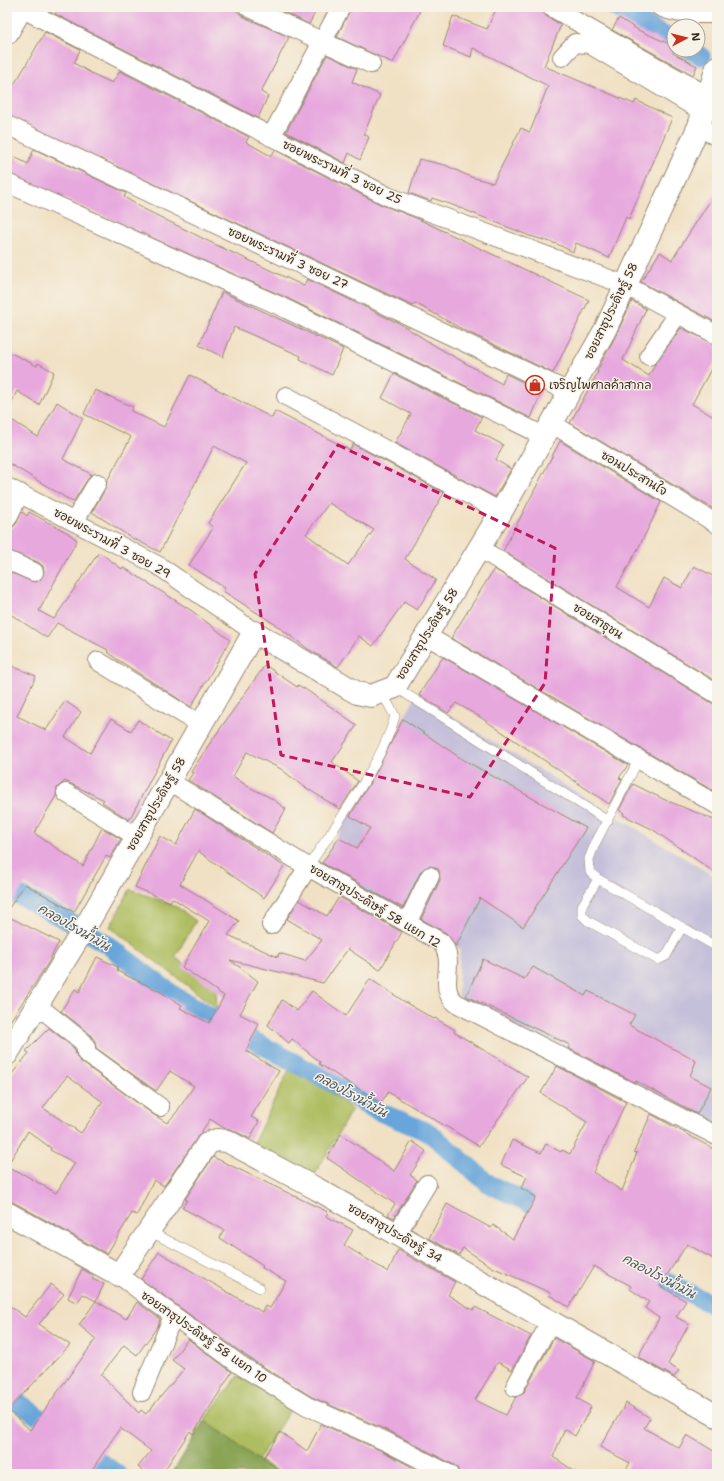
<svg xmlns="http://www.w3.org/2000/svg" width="724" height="1481" font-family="'Shantell Sans','Playpen Sans Thai',sans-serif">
<rect width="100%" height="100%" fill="#f7f3e8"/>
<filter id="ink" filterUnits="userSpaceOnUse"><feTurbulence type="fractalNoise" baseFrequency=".025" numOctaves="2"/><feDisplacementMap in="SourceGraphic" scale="8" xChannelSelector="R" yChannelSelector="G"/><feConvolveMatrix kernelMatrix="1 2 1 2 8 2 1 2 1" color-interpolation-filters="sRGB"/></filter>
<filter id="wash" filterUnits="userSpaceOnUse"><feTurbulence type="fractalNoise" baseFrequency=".012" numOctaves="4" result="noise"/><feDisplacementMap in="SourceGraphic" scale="16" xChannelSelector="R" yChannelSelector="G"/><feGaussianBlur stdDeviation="0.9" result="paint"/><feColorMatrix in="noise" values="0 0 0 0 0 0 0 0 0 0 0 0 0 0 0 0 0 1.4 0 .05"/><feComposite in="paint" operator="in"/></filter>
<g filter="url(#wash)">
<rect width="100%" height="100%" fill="#f1e1c4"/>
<path fill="#c5c0da" d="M417 695 717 878V1138L458 996 460 949 321 865Z"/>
<path fill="#aebd60" stroke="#74743f" d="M130 889 177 907 196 921 175 957 216 990 217 1008 110 927Z
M289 1070 328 1091 352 1109 313 1178 253 1144Z
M238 1376 292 1407 258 1460 204 1420Z"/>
<path fill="#8aa456" stroke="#62673a" d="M204 1420 258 1460 282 1474H172Z"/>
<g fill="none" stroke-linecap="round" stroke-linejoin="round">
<path stroke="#68a5da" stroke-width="19" d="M614 7 674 41
M690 50 701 56
M7 889 68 921 105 943 175 996 247 1037 336 1085 375 1110 430 1133 489 1184 554 1215
M641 1269 717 1307
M7 1394 117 1474"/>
</g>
<g id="blocks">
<path fill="#e7a8de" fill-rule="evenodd" d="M60 7H231L244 17 289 37 261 92 268 96 258 118 55 14Z
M273 7H318L309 24Z
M351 7H422L393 63 337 37Z
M497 7H541L546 16 561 25 544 66 634 104 636 100 672 118 629 219 626 217 609 258 576 243 573 252 557 244 530 236 450 204 432 198 431 201 409 193 419 159 445 165 471 177 493 183 521 128 530 132 548 86 473 48 471 57 443 46 453 16 487 29Z
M619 18 638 30 674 46 673 53 697 66 693 75 612 30Z
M45 32 80 50 74 63 91 73 112 83 120 71 249 137 246 142 271 156 275 150 382 205 416 218 589 300 553 373 464 330 415 303 413 306 7 115V93L19 77Z
M327 55 357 69 352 82 380 95 364 134 369 137 360 160 349 153 345 163 286 132Z
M34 149 126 193 124 197 144 209 210 242 304 286 307 279 402 325 437 347 502 384 506 374 542 391 531 418 285 297 7 173V153L28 164Z
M717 190V323L641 282 660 252 672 260Z
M222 292 343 349 332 375 300 359 301 356 234 327 223 357 199 345Z
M632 301 646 309 623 360 649 376 655 364 681 328 717 345V358L692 404 717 419V511L570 423 598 372 597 371 616 335Z
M11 353 37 366 38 363 54 372 39 405 17 391 7 412V360Z
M394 374 482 417 475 430 503 445 496 460 511 469 495 497 395 443 411 414 382 398Z
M190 375 272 418 275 411 350 450 353 444 444 493 405 559 436 580 417 610 404 602 373 646 359 636 338 667 308 649 276 625 223 591 225 588 189 565 213 528 208 523 246 463 214 446 160 552 132 538 92 512 106 488 107 481 131 437 84 414 95 390 133 407 131 411 164 427ZM329 503 374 530 348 565 306 534Z
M57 402 83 418 63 459 91 474 73 502 7 462V417L38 437Z
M560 441 661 502 641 543 617 587 649 607 664 578 682 588 694 566 717 578V682L503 551Z
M22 512 27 516 29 512 68 533 77 540 39 611 54 619 99 552 122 569 123 567 192 611 230 640 191 707 115 658 107 651 108 650 57 623 47 638 7 612V571L35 582 40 580 44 571 43 566 38 562 7 550V529L12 528 16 524Z
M494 569 712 703 717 704V793L451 638Z
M443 657 628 765 619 778 622 779 609 804 480 717 456 703 448 713 419 695Z
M7 664 36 676 17 716 46 730 65 701 81 712 65 737 90 753 111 719 131 731 138 720 171 741 129 820 102 802 104 800 65 781 57 788 56 796 34 833 83 866 102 828 121 839 110 858 106 856 74 912 25 884 7 911Z
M265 665 297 687 298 685 305 689 357 725 332 762 358 781 340 809 300 784 281 769 247 752 233 776 247 786 271 798 286 809 272 833 188 780 193 773 191 772 208 746Z
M403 719 462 759 586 828 523 927 480 898 456 946 446 933 421 919 440 880 439 870 435 867 429 866 421 871 403 908 322 863 339 838 357 848 370 828 350 816 374 776Z
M633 784 663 799 717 821V874L652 829 623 815 624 813 619 810Z
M195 809 284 866 264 898 198 851 180 884 239 921 228 935 278 957 279 953 305 961 322 940 287 919 299 900 327 916 339 897 402 932 380 970 348 949 323 983 230 960 258 981 240 1014 259 1024 246 1051 279 1071 251 1117 259 1121 250 1139 233 1130 224 1128 210 1119 164 1186 154 1180 137 1215 132 1213 107 1254 13 1202 7 1201V1168L25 1175 56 1193 75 1163 50 1150 51 1148 28 1131 7 1166V1080L29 1053 26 1051 49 1028 74 1048 77 1057 80 1061 154 1115 167 1123 176 1113 194 1086 170 1071 156 1091 96 1048 95 1041 89 1033 61 1011 75 989 79 992 97 957 118 967 117 971 159 991 182 1005 180 1008 209 1023 224 996 182 967 209 921 172 898 170 902 135 887 160 836 176 845ZM67 1076 103 1102 81 1133 43 1108Z
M7 916 59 942 48 963 7 1026Z
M483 959 524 979 533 967 585 996 588 991 635 1015 629 1025 696 1061 690 1076 711 1087 697 1114 636 1081V1083L568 1048 570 1045 466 996Z
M370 979 408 1004 434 1019 435 1018 455 1030 454 1032 528 1077 479 1146 388 1092 381 1103 319 1064 320 1062 292 1039 289 1043 268 1025 282 1000 297 1011 312 991 346 1016Z
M557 1066 626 1102 593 1172 622 1191 637 1153 634 1152 651 1114 717 1151V1261L687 1244 660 1286 686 1301 676 1317 689 1324 668 1364 679 1371 674 1377 638 1357 659 1318 645 1308 649 1302 630 1289 631 1286 594 1266 569 1307 549 1295 551 1293 492 1267 463 1248 459 1255 429 1238 447 1204 491 1228 493 1225 513 1239 536 1197 521 1188 527 1177 501 1165 512 1140 541 1153 546 1144 561 1152 562 1150 570 1154 587 1122 541 1093Z
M341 1134 394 1171 412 1141 426 1151 410 1175 417 1180 394 1218 388 1215 395 1204 327 1158Z
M213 1157 328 1212 326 1216 353 1230 344 1245 388 1272 398 1250 455 1282 448 1295 473 1310 475 1307 531 1336 512 1370 498 1362 475 1400 506 1415 516 1397 524 1392 554 1338 595 1361 577 1398 591 1407 575 1436 565 1429 553 1457 579 1474H459L458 1469 454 1465 391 1432 312 1397 246 1356 141 1279 159 1252 262 1312 265 1306 270 1308 286 1281 262 1268 263 1266 220 1238 224 1230 182 1208 187 1200 185 1199Z
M82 1269 94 1276 92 1279 104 1284 96 1301 83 1294 77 1303 68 1298Z
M51 1284 64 1294 39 1324 70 1345 8 1410 30 1430 96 1339 79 1325 96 1301 126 1319 137 1302 160 1319 158 1326 137 1355 124 1345 101 1375 139 1413 141 1410 146 1414 184 1369 172 1360 188 1339 232 1372 193 1434 190 1431 162 1474H148L138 1467 151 1451 120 1428 89 1474H7V1304L25 1317Z
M626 1403 650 1418 644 1428 679 1448 687 1435 717 1453V1474H623L630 1463 600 1447Z
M321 1424 382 1451 425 1474H286L263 1459 280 1432 307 1451Z"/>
</g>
</g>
<g filter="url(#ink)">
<use href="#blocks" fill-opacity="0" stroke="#968671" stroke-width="1"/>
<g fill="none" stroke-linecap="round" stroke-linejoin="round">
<g stroke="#968671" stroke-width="10">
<path id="lane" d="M395 687 608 821
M639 759 595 844 589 859 590 872 598 879 717 947
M308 867C336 824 382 764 395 716L382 693
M598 879 582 906V915L588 921 658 960 666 956 682 927
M149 1231 260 1288"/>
</g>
<g stroke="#968671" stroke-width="20">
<path id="street" d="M248 7 371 64
M551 7 708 96
M660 7C678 15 698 14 717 14
M21 8 387 196 625 285 717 335
M562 57 575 43 589 44 703 112
M7 125 569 392
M699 126 717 137
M271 137 341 7
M7 183 280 306 544 436
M649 356 678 314
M286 396 501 512
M551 423 717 524
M7 487 159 566 254 632
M7 519 20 493
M74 522 97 483
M479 548 717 694
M7 560 34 572
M427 636 717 805
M98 661 201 725
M169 781 308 867 441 942C458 963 436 987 456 1003L717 1136
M66 793 137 837
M407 923 430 876
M271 925 308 867
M38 1006 82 1041 86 1047V1053L160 1107
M396 1235 427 1184
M119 1275 240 1365 307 1406 387 1442 449 1474
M515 1387 551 1321
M142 1392 173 1316"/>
</g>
<g stroke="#968671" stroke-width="24">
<path id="secondary" d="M7 1054 90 919 254 632 357 693 371 696 395 687 501 512 605 330 699 126 717 67
M7 1213 119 1275 208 1143 217 1140 227 1141 317 1189 717 1416"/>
</g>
<g stroke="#968671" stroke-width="24">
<path id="primary" d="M7 33 22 7"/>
</g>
<use href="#lane" stroke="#fff" stroke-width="9"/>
<use href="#street" stroke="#fff" stroke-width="18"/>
<use href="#secondary" stroke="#fff" stroke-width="22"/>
<use href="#primary" stroke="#fff" stroke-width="22"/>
</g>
</g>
<path fill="none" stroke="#c2185b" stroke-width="3" stroke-dasharray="8 5" stroke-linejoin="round" d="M338 445 555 548 545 683 470 797 281 755 255 574Z"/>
<defs>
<g id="shop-ring" transform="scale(1)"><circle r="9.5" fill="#f7f3e8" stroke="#c8321e" stroke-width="1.5"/><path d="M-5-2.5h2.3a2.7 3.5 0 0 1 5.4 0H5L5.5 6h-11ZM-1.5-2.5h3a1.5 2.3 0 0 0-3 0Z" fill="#c8321e"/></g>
</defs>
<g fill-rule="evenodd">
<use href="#shop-ring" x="535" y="385"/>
</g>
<g text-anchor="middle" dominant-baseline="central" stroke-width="3" stroke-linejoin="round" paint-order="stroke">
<g font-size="12" fill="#3b2a1e" stroke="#f7f3e8">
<text transform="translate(342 172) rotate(26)">ซอยพระรามที่ 3 ซอย 25</text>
<text transform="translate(288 258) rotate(25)">ซอยพระรามที่ 3 ซอย 27</text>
<text transform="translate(611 311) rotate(-64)">ซอยสาธุประดิษฐ์ 58</text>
<text transform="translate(634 473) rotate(31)">ซอนประสานใจ</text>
<text transform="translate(112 543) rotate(29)">ซอยพระรามที่ 3 ซอย 29</text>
<text transform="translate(598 621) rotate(32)">ซอยสาธุชน</text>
<text transform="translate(427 634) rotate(-58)">ซอยสาธุประดิษฐ์ 58</text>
<text transform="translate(156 804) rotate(-60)">ซอยสาธุประดิษฐ์ 58</text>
<text transform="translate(375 906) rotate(31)">ซอยสาธุประดิษฐ์ 58 แยก 12</text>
<text transform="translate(395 1233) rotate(30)">ซอยสาธุประดิษฐ์ 34</text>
<text transform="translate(204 1337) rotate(35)">ซอยสาธุประดิษฐ์ 58 แยก 10</text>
</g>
<g font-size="12" fill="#3b2a1e" stroke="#f7f3e8" text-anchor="start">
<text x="549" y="385">เจริญไพศาลค้าสากล</text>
</g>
<g font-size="13" font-style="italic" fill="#4b5560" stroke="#f7f3e8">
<text transform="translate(74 927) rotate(30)">คลองโรงน้ำมัน</text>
<text transform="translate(351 1094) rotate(29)">คลองโรงน้ำมัน</text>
<text transform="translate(659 1276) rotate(28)">คลองโรงน้ำมัน</text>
</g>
</g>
<rect width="724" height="1481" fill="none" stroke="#f7f3e8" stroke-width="24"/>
<g transform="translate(686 38) rotate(83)"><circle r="19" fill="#f7f3e8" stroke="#aca397"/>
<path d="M0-3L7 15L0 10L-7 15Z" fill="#c8321e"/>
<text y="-6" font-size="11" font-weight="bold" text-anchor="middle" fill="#3b2a1e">N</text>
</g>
</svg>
